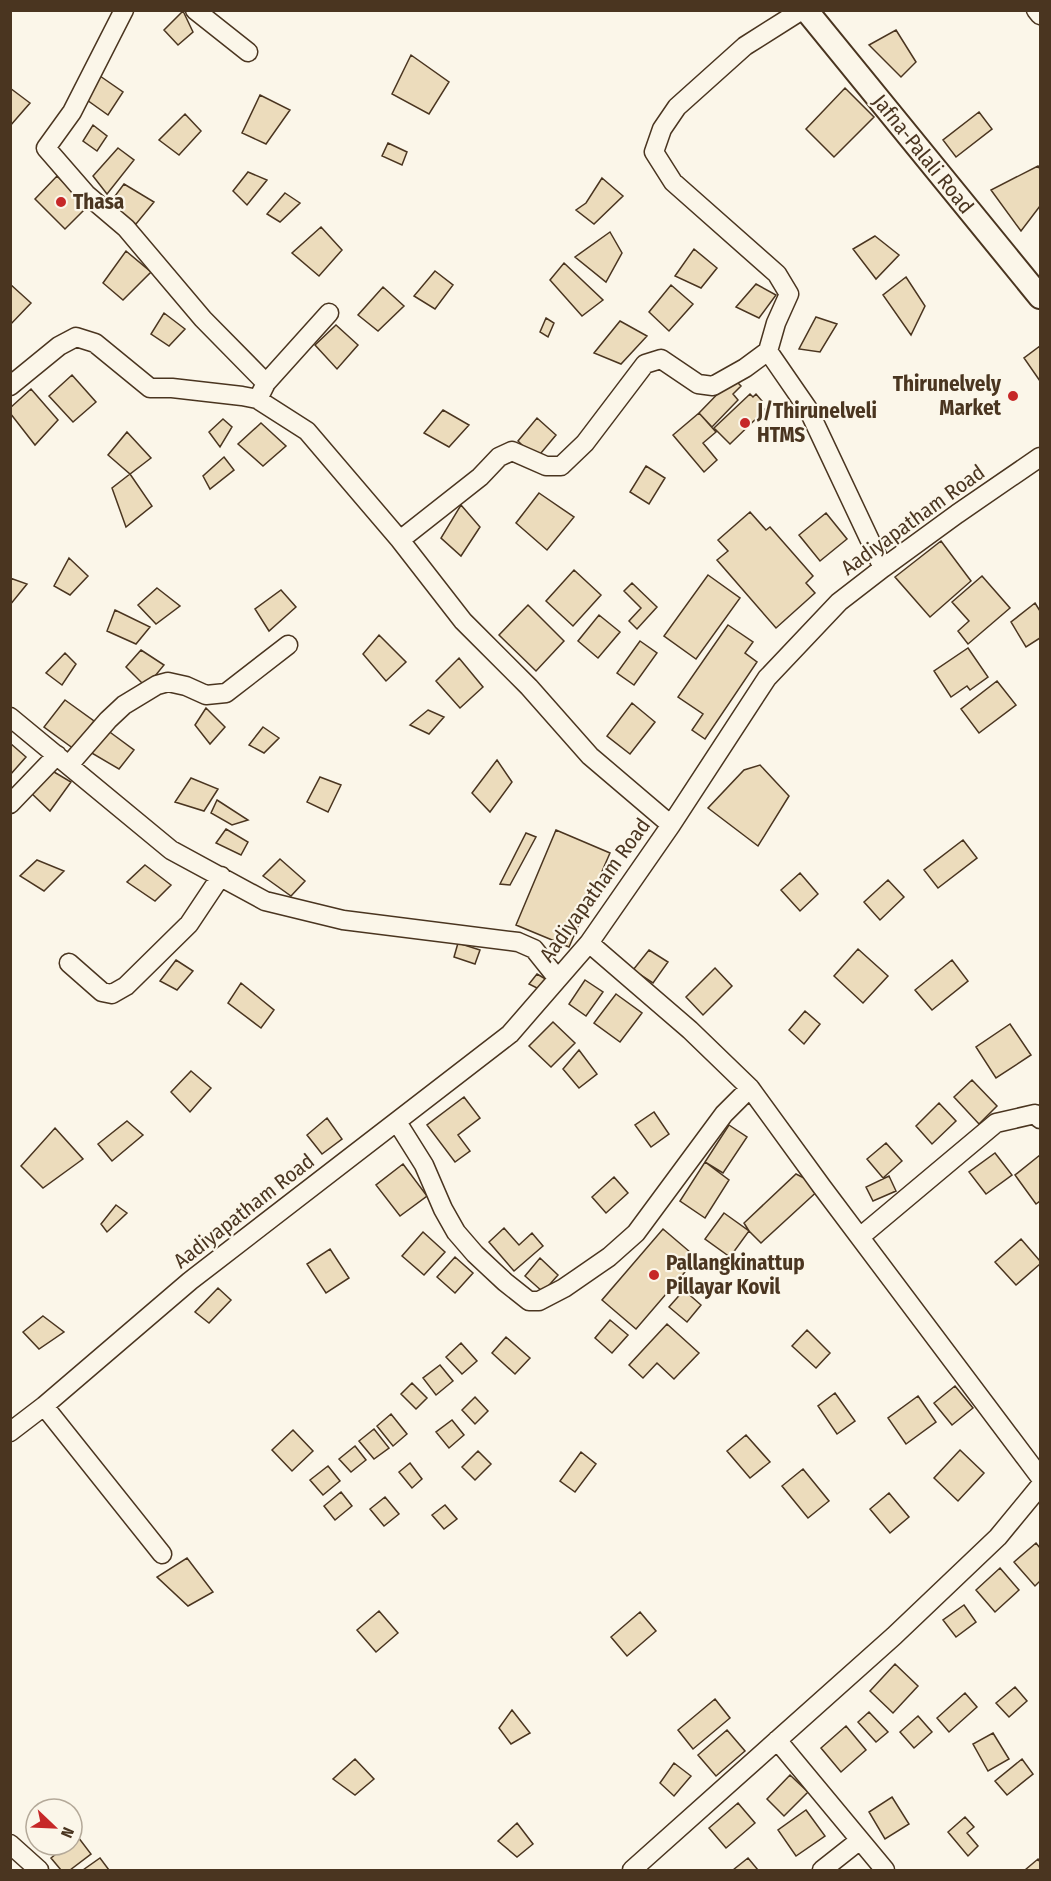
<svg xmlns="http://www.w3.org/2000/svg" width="1051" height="1881" font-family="'Fira Sans Condensed',sans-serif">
<rect width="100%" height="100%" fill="#fbf6e9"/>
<path fill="#ecdcbc" stroke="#4a3520" stroke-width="1.5" d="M183 11 193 32 178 45 164 30Z
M896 30 916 62 901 77 869 45Z
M411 55 449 82 429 114 392 94Z
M100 76 123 92 108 115 87 100Z
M10 88 30 103 10 126Z
M845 88 874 117 834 157 806 129Z
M260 95 290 110 266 144 242 133Z
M979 112 992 129 956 157 943 140Z
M185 114 201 131 179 155 159 140Z
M93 125 107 136 97 151 83 141Z
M388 143 407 152 402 165 382 156Z
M118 148 134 160 107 194 93 176Z
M1038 166 1040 169V206L1021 231 991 190Z
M248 172 267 180 247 205 233 191Z
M57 176 88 206 65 229 35 199Z
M602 178 623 196 594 224 576 210 586 203Z
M124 184 154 202 136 224 109 204Z
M285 193 300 203 280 222 267 214Z
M321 227 342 250 319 276 292 253Z
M610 232 622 253 606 282 575 257Z
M875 236 899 255 876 279 853 249Z
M694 249 717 268 701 288 675 276Z
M126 251 151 272 123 300 103 283Z
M564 263 603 300 582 316 550 280Z
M435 271 453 285 435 309 414 296Z
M906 277 925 306 911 335 883 295Z
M10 284 31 303 10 325Z
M756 284 776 295 759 318 736 307Z
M671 285 693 304 669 331 649 312Z
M383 287 404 306 378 331 358 315Z
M164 313 185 329 169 346 151 334Z
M816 317 837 324 820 352 799 349Z
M546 318 554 323 548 337 540 332Z
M620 321 647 336 621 364 594 353Z
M336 325 358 345 337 369 315 345Z
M1040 346V381L1024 358Z
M72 375 96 402 73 422 49 396Z
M733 378 741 386 733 394 738 400 712 427 699 413Z
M31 389 58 420 35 445 10 413V408Z
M750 394 753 397 756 394 762 401 759 404 765 410 730 444 714 428Z
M443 410 469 425 449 447 424 433Z
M699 413 716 432 703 443 717 460 704 472 673 435Z
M537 418 556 435 536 459 518 441Z
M223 419 232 427 220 447 209 432Z
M261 423 286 446 263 466 238 444Z
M127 432 151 458 130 474 108 455Z
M224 457 234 470 210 489 203 476Z
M646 466 665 478 649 504 630 492Z
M130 474 152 506 126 527 112 488Z
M539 493 574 517 547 550 516 523Z
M461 505 480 527 461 556 441 538Z
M750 512 766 530 770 527 813 576 806 583 815 593 776 628 717 560 728 551 718 540Z
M826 513 847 539 820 561 799 535Z
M941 541 971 581 930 617 895 577Z
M69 558 88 576 70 595 54 586Z
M574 570 601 595 573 626 546 601Z
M708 575 740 598 696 659 664 636Z
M982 576 1010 608 968 644 958 631 969 621 952 602Z
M10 578 27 584 10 605Z
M632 583 657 607 637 629 629 621 641 608 624 591Z
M157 588 180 606 156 624 138 605Z
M281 590 296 607 269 631 255 609Z
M1035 603 1040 611V638L1026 647 1011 622Z
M528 605 564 641 536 671 499 635Z
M115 610 150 627 136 644 107 631Z
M599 615 620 632 598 658 578 641Z
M728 625 753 642 745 653 757 662 705 739 692 730 703 714 678 697Z
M379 635 406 662 386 681 363 654Z
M640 641 657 653 634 685 617 673Z
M968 648 988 677 970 690 967 686 951 697 934 671Z
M141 650 164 665 146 687 126 667Z
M65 653 76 664 62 685 46 673Z
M459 658 483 687 460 708 436 681Z
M997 681 1016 705 979 733 961 709Z
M65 700 94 721 74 749 44 727Z
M632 703 655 722 630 754 607 736Z
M206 708 225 727 210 744 195 725Z
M428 710 444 717 429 734 410 725Z
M263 727 279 738 264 753 249 745Z
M107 730 134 750 119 769 90 752Z
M10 743 26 757 10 775Z
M497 760 512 782 490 812 472 793Z
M760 765 789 796 758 846 708 808 744 770Z
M49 769 71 782 50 811 29 791Z
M320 777 341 785 328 812 307 802Z
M191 778 218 789 204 811 175 802Z
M217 800 248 820 232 825 211 813Z
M226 829 248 842 241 855 216 843Z
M556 830 610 853 569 947 516 925Z
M526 833 536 837 510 885 500 884Z
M963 840 977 858 938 888 924 870Z
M280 859 305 881 291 896 263 876Z
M37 860 64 871 44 891 20 876Z
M145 865 171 885 155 901 127 882Z
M800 873 818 894 800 911 781 890Z
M888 880 904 897 880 920 864 902Z
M458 943 480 950 475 964 454 957Z
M858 949 888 976 863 1003 834 976Z
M649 950 668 962 653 983 633 970Z
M176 960 193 971 177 990 160 981Z
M952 960 968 981 932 1010 915 990Z
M715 968 732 986 703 1015 686 997Z
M537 974 549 981 541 990 529 984Z
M585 980 603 992 586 1016 569 1004Z
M241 983 274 1010 261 1028 228 1003Z
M616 994 642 1013 620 1042 594 1023Z
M805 1011 820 1024 804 1044 789 1030Z
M553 1022 575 1043 551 1067 529 1046Z
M1010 1024 1031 1055 996 1078 976 1047Z
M579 1050 597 1074 579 1088 563 1069Z
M191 1071 211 1088 190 1112 171 1092Z
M972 1080 997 1106 979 1124 954 1097Z
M464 1097 480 1118 458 1135 470 1151 455 1162 427 1125Z
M939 1103 956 1121 932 1144 916 1126Z
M654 1112 669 1134 651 1147 635 1125Z
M327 1118 342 1139 322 1154 307 1135Z
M127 1121 143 1135 112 1161 98 1144Z
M729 1125 747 1137 723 1173 705 1162Z
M55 1128 83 1159 43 1188 21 1166Z
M886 1143 902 1161 883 1178 867 1159Z
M995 1153 1012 1175 986 1194 969 1172Z
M1040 1155V1201L1036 1204 1015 1175Z
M705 1162 729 1180 705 1218 680 1201Z
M403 1164 427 1196 400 1216 376 1185Z
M796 1174 822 1187 761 1243 749 1231 744 1223Z
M889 1176 896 1191 873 1201 866 1187Z
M614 1177 628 1193 606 1213 592 1197Z
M116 1205 127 1213 107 1232 101 1224Z
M724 1213 749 1231 730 1257 705 1239Z
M504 1228 519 1245 532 1233 543 1246 514 1271 489 1242Z
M663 1229 697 1258 636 1329 602 1300Z
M423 1232 445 1252 424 1275 402 1256Z
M1021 1239 1040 1261V1264L1016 1285 995 1262Z
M330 1249 349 1278 326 1293 307 1264Z
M455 1257 473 1273 455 1293 437 1277Z
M540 1258 558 1275 543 1292 525 1276Z
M218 1288 231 1300 209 1323 195 1312Z
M684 1290 701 1305 687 1322 669 1307Z
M43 1316 64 1332 39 1349 23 1332Z
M610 1320 628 1335 612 1353 595 1338Z
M667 1324 699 1353 674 1379 657 1363 643 1378 629 1365Z
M807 1330 830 1353 816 1368 792 1346Z
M506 1337 530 1358 515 1374 492 1353Z
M461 1343 477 1361 462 1374 446 1357Z
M440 1365 453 1381 436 1395 423 1378Z
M412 1383 427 1398 416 1409 401 1394Z
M955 1386 973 1408 952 1425 934 1403Z
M835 1393 855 1421 837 1434 818 1406Z
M918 1396 936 1422 906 1444 888 1418Z
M475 1397 488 1411 475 1424 462 1410Z
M391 1414 407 1434 393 1446 377 1426Z
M452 1420 464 1435 449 1448 436 1432Z
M374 1429 389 1448 374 1459 359 1441Z
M293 1430 313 1451 292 1471 272 1450Z
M746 1435 770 1462 750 1478 727 1451Z
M355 1446 366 1460 351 1472 339 1459Z
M960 1450 984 1473 958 1501 934 1478Z
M478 1451 491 1464 475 1480 462 1467Z
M581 1452 596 1464 575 1492 560 1481Z
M410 1463 422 1479 412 1488 399 1472Z
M328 1466 340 1481 323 1495 310 1480Z
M803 1469 829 1501 808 1518 782 1486Z
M341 1492 352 1506 335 1520 324 1506Z
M889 1493 909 1517 890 1533 870 1509Z
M385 1497 399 1514 384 1526 370 1509Z
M445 1505 457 1519 444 1529 432 1515Z
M1036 1543 1040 1548V1581L1035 1586 1014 1562Z
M187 1558 213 1592 188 1606 157 1577Z
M1000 1568 1019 1590 995 1612 976 1590Z
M964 1605 976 1622 956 1637 943 1620Z
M379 1611 398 1633 376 1652 357 1630Z
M640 1612 656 1631 627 1656 611 1637Z
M895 1664 918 1686 893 1713 870 1691Z
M1015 1687 1027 1701 1009 1717 996 1703Z
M965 1693 977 1707 949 1732 937 1718Z
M715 1699 730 1718 693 1749 678 1730Z
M512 1710 530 1733 511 1744 499 1728Z
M869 1712 888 1732 876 1742 858 1722Z
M918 1716 932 1732 914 1748 900 1732Z
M846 1726 866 1750 841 1772 821 1748Z
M727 1730 745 1751 716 1776 698 1755Z
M993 1733 1009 1759 988 1771 973 1744Z
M355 1759 374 1779 355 1795 333 1779Z
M1022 1759 1033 1774 1007 1795 995 1781Z
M674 1763 691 1776 674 1796 660 1783Z
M790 1775 808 1792 784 1816 767 1799Z
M892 1797 909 1824 885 1839 869 1812Z
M738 1803 755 1823 726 1848 709 1828Z
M806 1810 825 1836 796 1856 778 1830Z
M965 1817 974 1827 967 1833 978 1846 968 1856 948 1832Z
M517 1823 533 1844 517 1857 498 1841Z
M78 1837 91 1854 70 1870H61L51 1858 67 1845H72V1841Z
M100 1858 109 1870H83Z
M748 1858 758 1870H733Z
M1038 1859 1040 1862V1870H1025Z"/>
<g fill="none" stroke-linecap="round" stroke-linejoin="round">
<g stroke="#4a3520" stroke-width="21">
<path id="minor" d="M124 10 72 112 46 148 86 194 126 228 203 319 266 383
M195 10 248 52
M802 10 745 46 677 107 662 129 654 152 673 182 777 274 789 294 776 323 768 351 808 409 883 568
M1036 10 1040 15
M10 386 59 346 76 337 95 343 150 388H172L242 396 257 399 307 431 400 540 463 621 529 687 590 756 671 825
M261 393 266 383 329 313
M400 540 480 477 499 457 512 451 546 466H561L585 443 645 364 661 359 698 384 713 386 745 368 768 351
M10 717 171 850 265 901 343 920 518 942 534 949 558 979
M69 765 108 720 124 705 157 685 168 682 186 686 206 695 226 693 288 645
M10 804 57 755
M589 943 690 1030 750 1088 822 1187 1040 1477
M69 963 102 992 112 994 126 986 189 924 221 876
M397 1122 424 1165 443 1209 456 1232 475 1254 505 1282 529 1301H539L564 1288 609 1257 636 1233 724 1114 750 1088
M860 1237 996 1123 1035 1114 1040 1119
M44 1406 162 1554
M10 1432 44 1406 190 1281 510 1034 589 943 671 825 767 678 839 602 883 568 957 514 1040 457
M777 1740 885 1870
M10 1844 39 1870
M632 1870 894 1636 998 1537 1040 1486
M822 1870 860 1840"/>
</g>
<g stroke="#4a3520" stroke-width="26">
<path id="major" d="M806 10 1040 297"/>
</g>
<use href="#minor" stroke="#fbf6e9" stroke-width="18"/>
<use href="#major" stroke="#fbf6e9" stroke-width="22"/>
</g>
<g fill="#c62828" stroke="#fbf6e9" stroke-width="2">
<circle cx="61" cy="202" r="6"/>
<circle cx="1013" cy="396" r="6"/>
<circle cx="745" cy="423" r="6"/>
<circle cx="654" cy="1275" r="6"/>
</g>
<g text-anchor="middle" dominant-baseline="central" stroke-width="4.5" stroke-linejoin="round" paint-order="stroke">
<g font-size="21" fill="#4a3520" stroke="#fbf6e9">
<text transform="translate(923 154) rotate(51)">Jafna-Palali Road</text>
<text transform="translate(913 520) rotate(-36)">Aadiyapatham Road</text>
<text transform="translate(595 890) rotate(-54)">Aadiyapatham Road</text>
<text transform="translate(244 1211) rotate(-38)">Aadiyapatham Road</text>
</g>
<g font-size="21" font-weight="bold" fill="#4a3520" stroke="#fbf6e9" text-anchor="start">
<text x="73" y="202">Thasa</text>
<text x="1001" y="384" text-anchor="end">Thirunelvely<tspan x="1001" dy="24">Market</tspan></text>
<text x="757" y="411">J/Thirunelveli<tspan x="757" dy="24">HTMS</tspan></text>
<text x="666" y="1263">Pallangkinattup<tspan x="666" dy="24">Pillayar Kovil</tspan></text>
</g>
</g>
<rect width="1051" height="1881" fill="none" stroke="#4a3520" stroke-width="24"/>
<g transform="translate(54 1827) rotate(113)"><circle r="28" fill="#fbf6e9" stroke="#b4a999" stroke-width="1.5"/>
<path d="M0-4.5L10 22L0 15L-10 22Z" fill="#c62828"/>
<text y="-9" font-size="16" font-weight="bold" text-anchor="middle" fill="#4a3520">N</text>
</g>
</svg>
